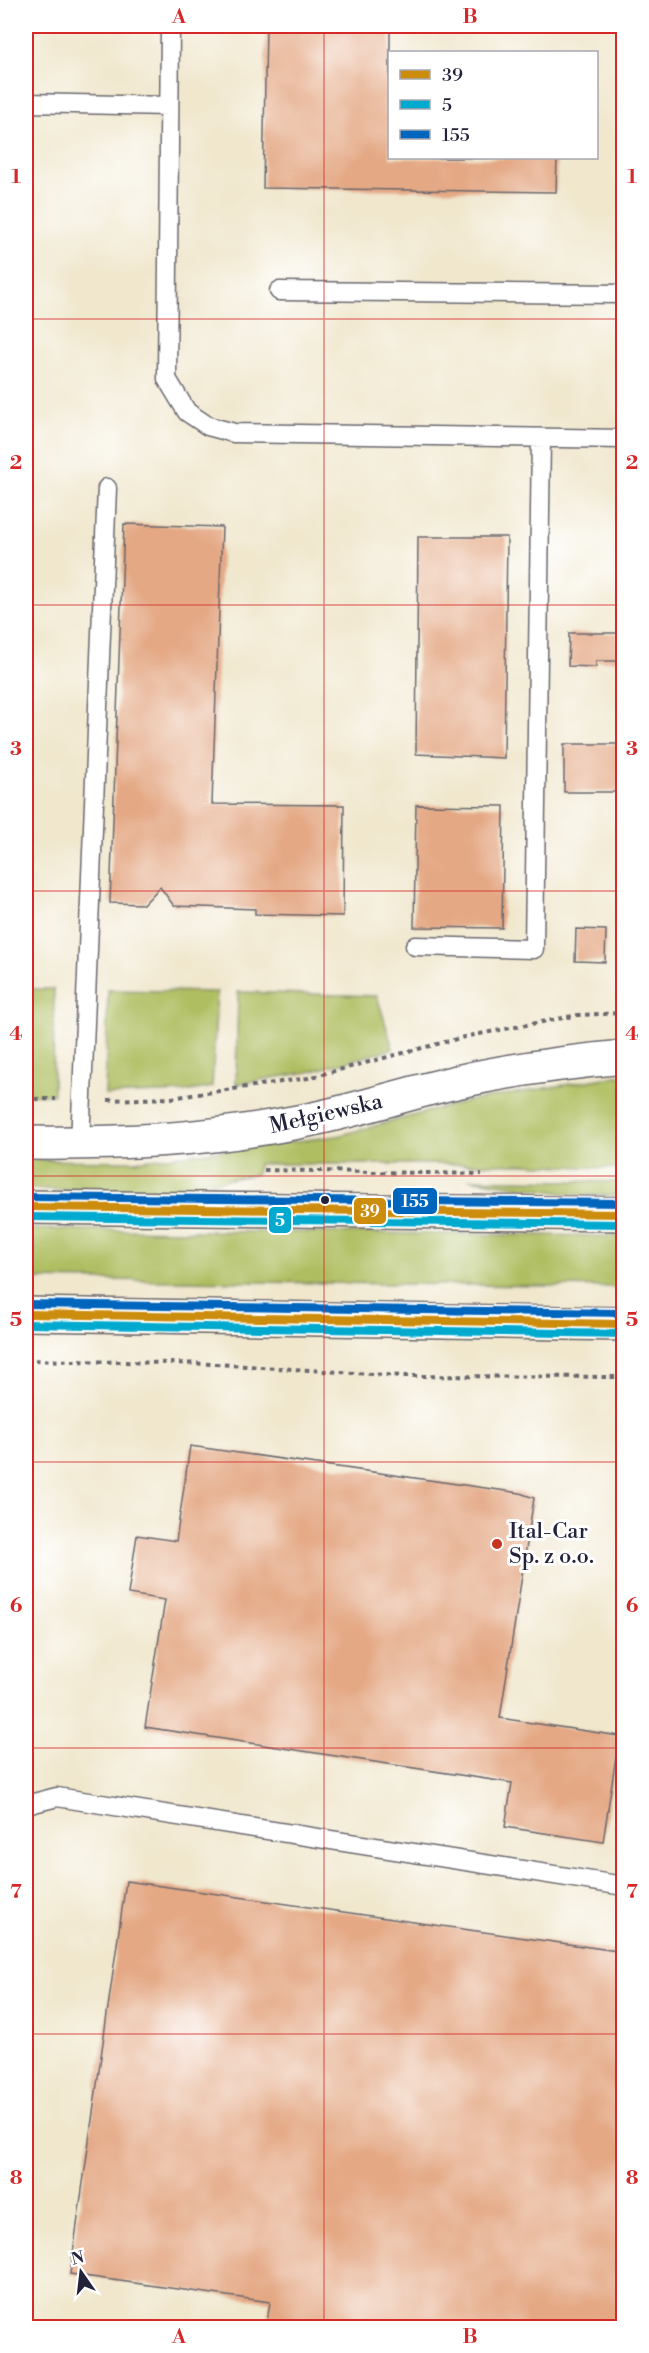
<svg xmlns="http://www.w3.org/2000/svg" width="649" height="2353" font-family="'Libre Bodoni',serif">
<rect width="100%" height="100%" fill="#fff"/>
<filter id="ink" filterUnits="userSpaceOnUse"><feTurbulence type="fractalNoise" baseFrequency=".0167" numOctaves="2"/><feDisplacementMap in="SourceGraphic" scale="12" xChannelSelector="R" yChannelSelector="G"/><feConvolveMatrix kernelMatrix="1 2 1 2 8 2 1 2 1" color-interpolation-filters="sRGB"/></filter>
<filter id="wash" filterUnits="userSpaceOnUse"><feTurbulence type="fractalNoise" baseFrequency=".008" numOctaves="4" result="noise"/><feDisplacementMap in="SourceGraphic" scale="24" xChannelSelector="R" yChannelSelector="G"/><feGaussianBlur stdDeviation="1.35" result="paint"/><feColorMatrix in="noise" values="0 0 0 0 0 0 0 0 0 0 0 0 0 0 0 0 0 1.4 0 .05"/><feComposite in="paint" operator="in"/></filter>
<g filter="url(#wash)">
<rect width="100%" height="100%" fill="#f0e7cd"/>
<path fill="#afbe61" stroke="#68704e" stroke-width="1.5" d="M26 989H54L53 1095 26 1094Z
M108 990 217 992 212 1087 184 1092 105 1095Z
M238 992 377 996 393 1049 309 1072 236 1084Z
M623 1075V1169L524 1164H258L257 1174 163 1191 26 1189V1160L135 1161 337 1136 468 1101Z
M469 1179 623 1182V1196L576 1195Z
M26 1229 621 1236 619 1287 26 1279Z"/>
<g id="blocks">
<path fill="#e4a884" d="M266 26H390V158H557L556 192 263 188Z
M124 524 222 527 212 804 344 805 343 916 255 914V909L174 906 160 887 144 904 110 903Z
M418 537H507L504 758 416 754Z
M569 633H618V661H596V667L568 666Z
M564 744H624V792H564Z
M416 805 504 806 502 928 414 927Z
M576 929 606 930 605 962 575 961Z
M190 1446 520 1493 534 1498 500 1718 619 1736 603 1842 505 1827 512 1783 145 1727 165 1600 128 1594 137 1535 176 1541Z
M126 1881 624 1952V2328H266L270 2302 70 2274Z"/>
</g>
</g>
<g filter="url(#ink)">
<use href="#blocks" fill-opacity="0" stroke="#6a676e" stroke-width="1.5"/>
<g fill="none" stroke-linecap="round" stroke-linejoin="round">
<g stroke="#6a676e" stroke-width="21">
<path id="lane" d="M170 26 167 379 187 412 208 426 234 433 624 439
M26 103 169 106
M279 291 624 294
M415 946 534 949 541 438
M80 1144 107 488
M26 1805 57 1797 624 1886"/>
</g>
<g stroke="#6a676e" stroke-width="36">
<path id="street" d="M26 1143C119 1144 206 1140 298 1122 353 1112 406 1093 461 1081 515 1069 569 1062 624 1057"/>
</g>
<g stroke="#6a676e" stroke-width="36">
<path id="secondary" d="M26 1207 624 1214
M26 1314 624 1324"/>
</g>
<path stroke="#6a676e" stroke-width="4" stroke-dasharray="4.5 4.5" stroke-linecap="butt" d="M26 1099H56
M108 1100 171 1098 308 1078 464 1037 578 1015 624 1013
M264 1170 482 1174
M26 1360 215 1364 402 1376 624 1377"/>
<use href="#lane" stroke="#fff" stroke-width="18"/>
<use href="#street" stroke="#fff" stroke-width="33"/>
<use href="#secondary" stroke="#f7e9c3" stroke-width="33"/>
<g stroke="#fff" stroke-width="12">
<path id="bus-1" d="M26 1207 624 1214
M26 1314 624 1324"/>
</g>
<g stroke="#fff" stroke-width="12">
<path id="bus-2" d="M26 1217 624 1224
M26 1324 624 1334"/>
</g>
<g stroke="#fff" stroke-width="12">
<path id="bus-3" d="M26 1197 624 1203
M26 1304 624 1313"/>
</g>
<use href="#bus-1" stroke="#cc8c0c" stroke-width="8"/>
<use href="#bus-2" stroke="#00a9ce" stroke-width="8"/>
<use href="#bus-3" stroke="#0065bd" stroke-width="8"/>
</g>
</g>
<path fill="none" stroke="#d62828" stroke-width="1.5" stroke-opacity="0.55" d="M324 26V2328M26 319H624M26 605H624M26 891H624M26 1176H624M26 1462H624M26 1748H624M26 2034H624"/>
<circle fill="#22223b" stroke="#fff" stroke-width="2" cx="325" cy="1200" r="5"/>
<circle fill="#c8321e" stroke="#fff" stroke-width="2" cx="497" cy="1544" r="6"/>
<g text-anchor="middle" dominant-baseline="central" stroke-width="6" stroke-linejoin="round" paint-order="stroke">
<g font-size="22" fill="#22223b" stroke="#fff">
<text transform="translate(326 1114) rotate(-13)">Mełgiewska</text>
</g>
<g font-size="22" fill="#22223b" stroke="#fff" text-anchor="start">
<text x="509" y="1531">Ital-Car<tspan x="509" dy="25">Sp. z o.o.</tspan></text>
</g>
</g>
<g stroke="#fff" stroke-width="2">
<rect x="392" y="1187" width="46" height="28" rx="6" fill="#0065bd"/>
<rect x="353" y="1197" width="34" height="28" rx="6" fill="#cc8c0c"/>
<rect x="268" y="1206" width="24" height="28" rx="6" fill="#00a9ce"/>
</g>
<g font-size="16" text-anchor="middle" font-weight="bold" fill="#fff">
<text x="415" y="1207">155</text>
<text x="370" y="1217">39</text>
<text x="280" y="1226">5</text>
</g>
<rect width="649" height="2353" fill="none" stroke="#fff" stroke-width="66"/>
<rect x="388" y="51" width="210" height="108" fill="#ffffff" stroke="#a7a7b1" stroke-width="1.5"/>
<rect x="400" y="70" width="30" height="9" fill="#cc8c0c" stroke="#a7a7b1" stroke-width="1.5"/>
<text x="442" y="81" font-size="18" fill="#22223b">39</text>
<rect x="400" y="100" width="30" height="9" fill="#00a9ce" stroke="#a7a7b1" stroke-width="1.5"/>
<text x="442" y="111" font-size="18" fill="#22223b">5</text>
<rect x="400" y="130" width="30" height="9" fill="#0065bd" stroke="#a7a7b1" stroke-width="1.5"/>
<text x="442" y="141" font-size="18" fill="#22223b">155</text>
<g transform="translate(81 2272) rotate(346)" stroke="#ffffff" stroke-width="4.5" paint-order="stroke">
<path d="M0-4.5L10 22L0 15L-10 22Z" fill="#22223b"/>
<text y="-9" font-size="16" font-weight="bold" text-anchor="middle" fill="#22223b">N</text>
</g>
<rect x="33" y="33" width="583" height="2287" fill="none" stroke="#d62828" stroke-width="2"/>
<g font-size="20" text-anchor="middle" font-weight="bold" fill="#d62828">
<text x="179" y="23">A</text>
<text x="470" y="23">B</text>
<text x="16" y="183">1</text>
<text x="632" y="183">1</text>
<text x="16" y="469">2</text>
<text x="632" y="469">2</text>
<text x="16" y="755">3</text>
<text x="632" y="755">3</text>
<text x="16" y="1040">4</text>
<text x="632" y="1040">4</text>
<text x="16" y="1326">5</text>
<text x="632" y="1326">5</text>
<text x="16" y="1612">6</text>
<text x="632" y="1612">6</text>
<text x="16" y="1898">7</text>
<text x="632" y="1898">7</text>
<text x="16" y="2184">8</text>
<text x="632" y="2184">8</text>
<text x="179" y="2343">A</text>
<text x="470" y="2343">B</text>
</g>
</svg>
